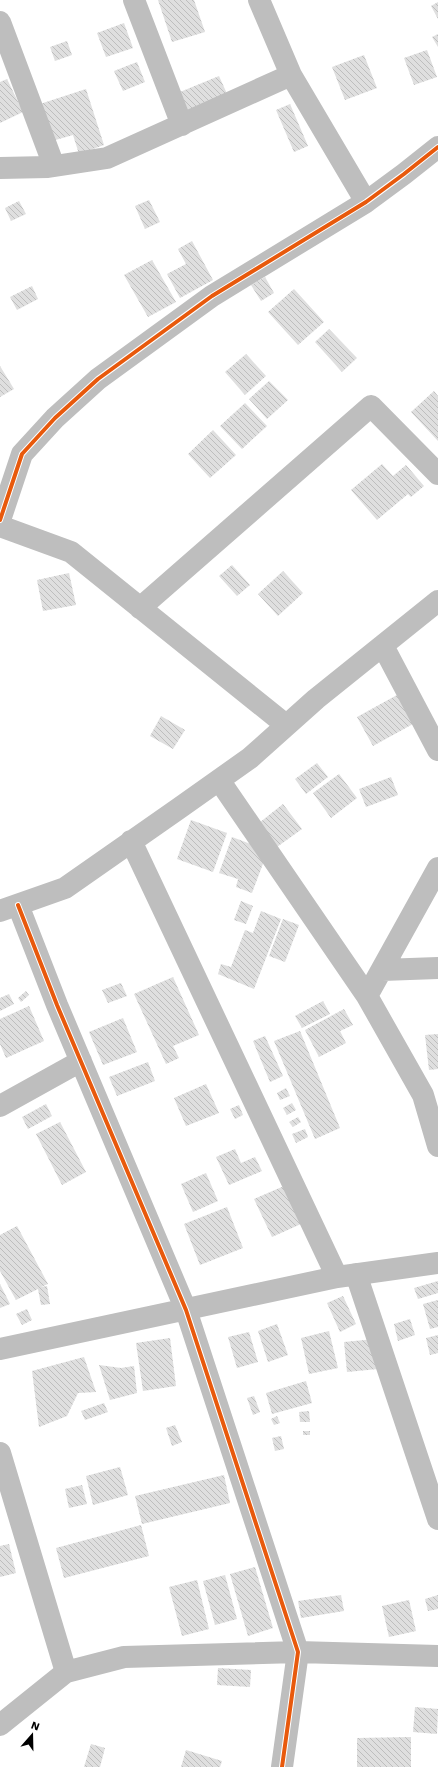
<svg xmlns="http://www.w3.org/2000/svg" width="438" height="1767" font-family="'Work Sans',sans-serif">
<defs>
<pattern id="building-back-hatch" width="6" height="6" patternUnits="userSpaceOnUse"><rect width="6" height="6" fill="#dfdfdf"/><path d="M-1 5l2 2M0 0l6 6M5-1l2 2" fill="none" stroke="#bebebe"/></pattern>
</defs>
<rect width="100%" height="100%" fill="#fff"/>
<path fill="url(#building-back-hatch)" d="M158 0H194L205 32 172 42Z
M438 2V19L431 6Z
M124 23 133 48 106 57 97 33Z
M438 34V47L432 37Z
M67 41 72 55 55 61 50 47Z
M427 50 437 77 414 85 404 58Z
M364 55 377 88 345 100 332 67Z
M137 62 145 82 123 91 114 71Z
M219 76 228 96 189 113 180 92Z
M7 79 23 112 0 123V82Z
M86 89 104 145 79 154 73 135 52 141 40 104Z
M290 104 308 146 294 152 276 110Z
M149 200 160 222 145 229 135 206Z
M19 201 26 214 11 221 5 208Z
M192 241 213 280 180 298 167 274 186 264 178 249Z
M152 260 176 302 148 317 124 275Z
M265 277 274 293 261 301 251 285Z
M32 286 38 299 17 310 10 297Z
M294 289 324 322 298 345 268 312Z
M329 329 357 358 342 372 315 342Z
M246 354 266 376 245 395 225 372Z
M0 366 14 389 0 397Z
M269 381 288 400 267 419 249 399Z
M434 391 438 396V441L411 412Z
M245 403 267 426 242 449 220 426Z
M213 430 236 455 210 478 188 454Z
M382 464 393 476 406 465 424 486 411 497 408 494 377 520 351 490Z
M232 565 250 585 237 596 219 576Z
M283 571 303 593 278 616 258 594Z
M69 573 76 605 43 611 37 580Z
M397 695 413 724 373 746 357 717Z
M161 716 185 730 173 749 150 736Z
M317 763 328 777 306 794 295 779Z
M339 774 357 798 331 818 313 793Z
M391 777 398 795 366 807 359 789Z
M283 804 302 829 277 847 259 823Z
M191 820 227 833 213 872 177 859Z
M232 837 256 846 264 861 252 893 236 887 238 879 219 873Z
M241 901 253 906 246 924 234 920Z
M261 911 281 919 254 989 218 974 221 964 231 967 245 930 253 933Z
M283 919 299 925 285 962 269 956Z
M173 977 199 1035 173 1046 179 1058 166 1064 134 994Z
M121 983 127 996 108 1003 102 990Z
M26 991 29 995 21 1002 18 998Z
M9 994 14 1004 0 1011V998Z
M323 1001 330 1014 302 1028 295 1016Z
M29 1006 44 1041 6 1058 0 1044V1019Z
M344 1009 353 1025 340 1031 346 1043 319 1057 305 1030Z
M123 1018 137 1052 103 1065 89 1032Z
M300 1031 340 1128 315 1139 274 1041Z
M438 1034V1069L429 1070 425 1035Z
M265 1036 283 1076 270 1082 253 1041Z
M148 1062 155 1081 117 1096 109 1077Z
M206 1084 219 1113 186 1126 174 1098Z
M286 1088 290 1096 280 1100 277 1093Z
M292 1103 296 1110 287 1115 283 1108Z
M46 1104 52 1116 28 1129 22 1117Z
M239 1105 243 1115 235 1119 230 1109Z
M298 1117 301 1122 293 1127 289 1122Z
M60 1122 86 1172 62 1185 36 1134Z
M305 1129 308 1137 296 1143 292 1134Z
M235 1149 241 1163 255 1157 262 1171 229 1185 216 1157Z
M206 1173 218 1201 193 1212 181 1184Z
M284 1186 301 1224 272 1237 254 1199Z
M227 1207 243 1248 200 1265 184 1224Z
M17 1226 48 1284 41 1287 47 1286 50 1304 41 1305 38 1289 16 1300 0 1271V1235Z
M438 1281V1293L418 1299 414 1288Z
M0 1284 10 1304 0 1308Z
M343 1296 356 1324 340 1332 327 1303Z
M438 1300V1327L430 1329 423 1304Z
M27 1309 32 1320 22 1325 16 1314Z
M410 1319 415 1335 398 1341 394 1324Z
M277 1324 288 1355 268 1362 258 1331Z
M329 1331 338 1368 309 1374 301 1338Z
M249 1332 258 1362 237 1368 228 1337Z
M438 1335V1353L430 1355 426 1338Z
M170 1338 176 1386 143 1391 136 1343Z
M375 1339 378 1369 347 1372 344 1342Z
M84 1357 96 1392 78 1393 67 1416 39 1427 32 1371Z
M99 1365 121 1368 134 1366 137 1393 110 1400Z
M306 1381 312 1403 272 1414 266 1393Z
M254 1396 260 1412 253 1415 247 1398Z
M104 1403 108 1412 85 1420 81 1411Z
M309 1411 310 1422H300L299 1412Z
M277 1416 280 1423 274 1425 271 1419Z
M175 1425 182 1442 172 1446 166 1428Z
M303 1431H310V1435H303Z
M281 1436 284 1449 275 1451 272 1438Z
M120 1467 128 1495 93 1505 86 1476Z
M224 1475 230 1503 142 1524 135 1496Z
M82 1485 87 1504 69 1508 65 1489Z
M141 1525 149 1556 64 1578 56 1548Z
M9 1544 16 1573 0 1577V1546Z
M255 1567 273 1628 248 1636 230 1574Z
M225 1575 237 1619 215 1625 203 1581Z
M197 1580 209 1629 182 1636 169 1587Z
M341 1595 344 1611 301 1618 298 1601Z
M438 1595V1609L428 1611 425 1599Z
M409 1600 416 1631 389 1637 382 1606Z
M218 1668 251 1670 250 1687 217 1685Z
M415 1707 438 1709 437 1734 413 1732Z
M411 1737V1767H357V1738Z
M91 1744 105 1748 100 1767H84Z
M186 1750 222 1761 220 1767H181Z"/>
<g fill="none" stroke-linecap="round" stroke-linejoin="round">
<path stroke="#bebebe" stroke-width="22" d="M134 0 182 125
M259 0 291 75 366 202
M0 22 54 166
M0 168 48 167 107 158 291 75
M0 520 22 454 55 418 98 379 212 296 366 202 404 174 438 147
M0 526 71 552 286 725
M140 608 371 406 438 474
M383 646 438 750
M219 780 367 996 423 1095 438 1146
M131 841 337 1277
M18 905 57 1005 186 1310 298 1652 282 1767
M0 911 65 888 178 809 250 758 316 699 438 601
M382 970 438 968
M367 996 438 868
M0 1106 81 1061
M356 1274 438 1519
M0 1349 337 1277 438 1263
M0 1453 66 1672
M0 1725 66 1672 124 1657 298 1652 438 1656"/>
<g stroke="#fff" stroke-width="6">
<path id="cycleway" d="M0 520 22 454 55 418 98 379 212 296 366 202 404 174 438 147
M18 905 57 1005 186 1310 298 1652 282 1767"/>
</g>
<use href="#cycleway" stroke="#e8590c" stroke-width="4"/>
</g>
<g transform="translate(32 1735) rotate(20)" stroke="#ffffff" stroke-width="3" paint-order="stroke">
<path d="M0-3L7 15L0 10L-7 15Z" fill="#000000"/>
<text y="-6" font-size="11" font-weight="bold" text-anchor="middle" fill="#000000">N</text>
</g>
</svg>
